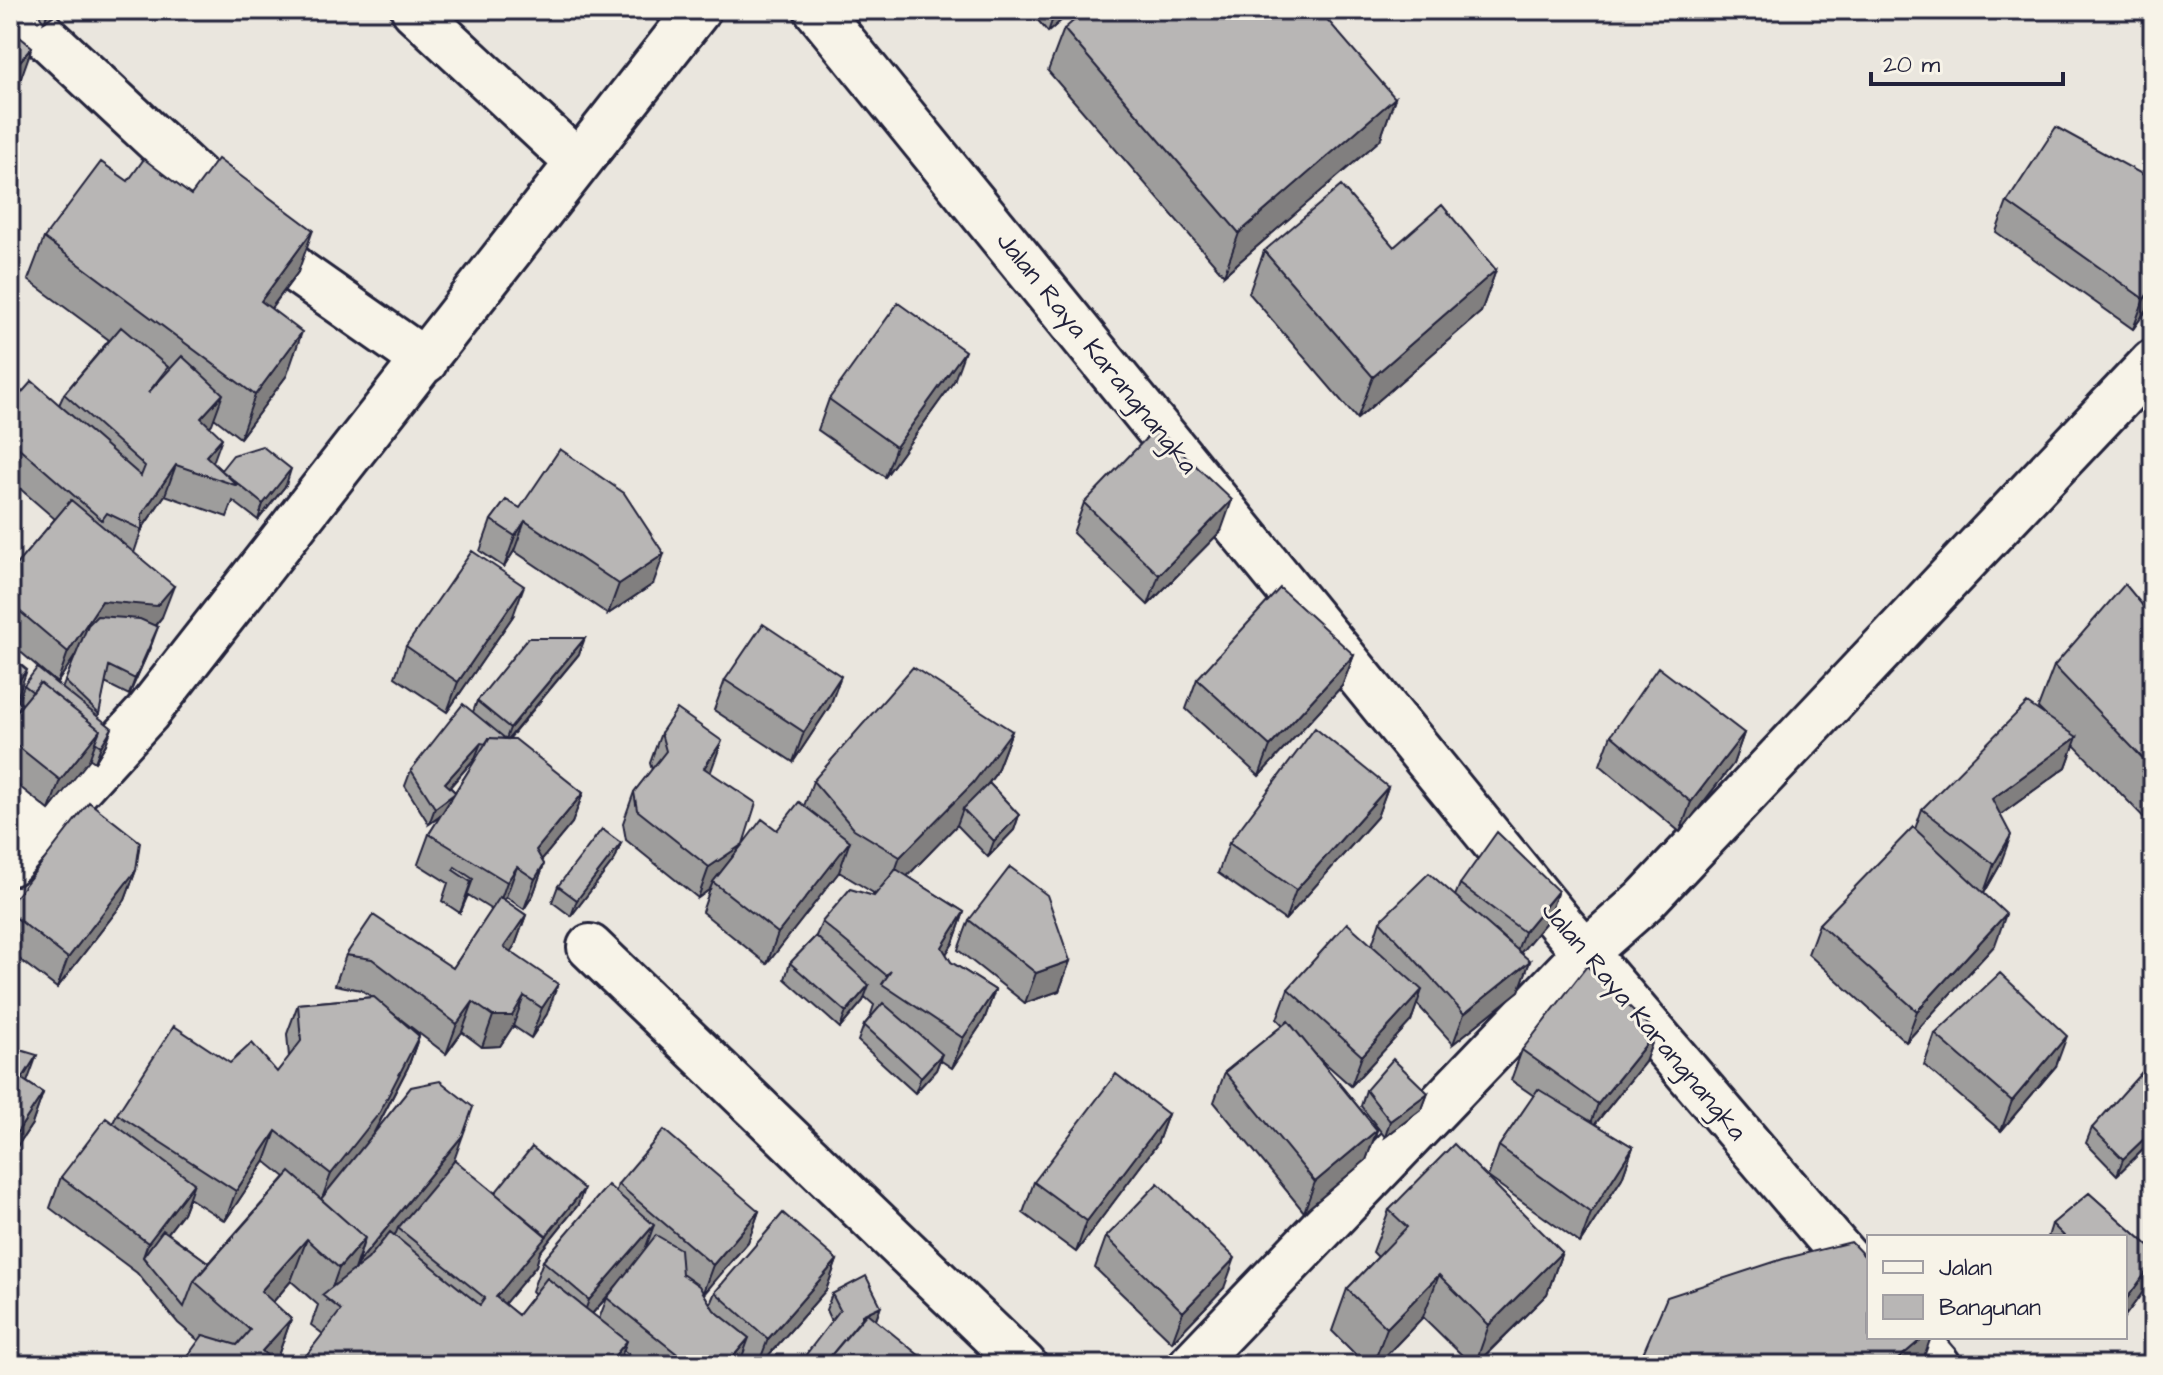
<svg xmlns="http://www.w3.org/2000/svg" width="2163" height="1375" font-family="'Architects Daughter',sans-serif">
<rect width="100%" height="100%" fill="#eae6de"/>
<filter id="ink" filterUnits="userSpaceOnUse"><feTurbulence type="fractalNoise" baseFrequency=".0125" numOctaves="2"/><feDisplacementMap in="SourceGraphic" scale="16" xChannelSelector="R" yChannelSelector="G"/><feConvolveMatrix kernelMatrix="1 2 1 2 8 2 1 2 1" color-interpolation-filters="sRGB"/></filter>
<g filter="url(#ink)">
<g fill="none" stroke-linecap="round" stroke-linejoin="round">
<g stroke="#22223b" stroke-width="50">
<path id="minor" d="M17 10 298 272 425 361
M414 10 577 162
M10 789 49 820
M10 863 147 713 698 10
M590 947 1024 1365
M1191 1365 1585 953 1644 901 2153 362"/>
</g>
<g stroke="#22223b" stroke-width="50">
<path id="tertiary" d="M817 10 1560 923 1869 1285
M1914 1337 1938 1365"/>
</g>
<use href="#minor" stroke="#f7f3e8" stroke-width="44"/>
<use href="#tertiary" stroke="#f7f3e8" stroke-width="44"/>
</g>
<path fill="#9e9d9c" stroke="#22223b" stroke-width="2" fill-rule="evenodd" d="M36 10H61L44 22Z
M647 10H666L658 19Z
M1029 10H1073L1048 32Z
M1064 29 1395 98 1380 140 1224 275 1048 71Z
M128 181 191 195 298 272 271 309 287 375 240 438 214 418 210 426 213 463 221 470 286 485 258 520 233 501 227 517 165 495 142 529 134 553 162 617 155 626 152 643 129 695 105 683 98 717 106 744 95 762 89 758 49 810 10 779V719L22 704 18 701 24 685 62 689 76 654 57 683 10 643V572L55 519 10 480V406L59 405 64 394 109 340 28 280 44 238Z
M2007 202 2153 301 2133 329 1996 232Z
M1264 251 1496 270 1481 312 1357 419 1249 293Z
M954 381 885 477 818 430 829 399Z
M506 500 653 584 608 614 514 551 504 567 480 551 491 520Z
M1084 503 1221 531 1148 605 1073 533Z
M2153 565V593L2145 586Z
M513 616 447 712 395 677 406 646Z
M2153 618V822L2151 825 2074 745 2066 767 2000 815V865L1984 893 1995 945 1906 1042 1808 954 1819 924 1915 829 1922 809 2047 717 2038 708 2054 666Z
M579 654 509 739 583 793 572 823 541 860 544 864 533 895 524 909 506 897 504 900 526 915 515 945 510 951 547 1014 531 1038 513 1026 500 1046 482 1047 462 1032 446 1054 390 1011 419 1036 408 1067 373 1135 453 1163 495 1193 578 1205 540 1252 536 1266 504 1304 518 1315 535 1294 532 1291 543 1261 616 1191 618 1184 759 1211 748 1242 704 1294 710 1304 715 1292 837 1260 826 1290 760 1365H752L742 1356 739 1365H642L623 1350 618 1365H299L323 1334 311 1325 318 1305 291 1281 273 1302 291 1319 276 1361 199 1341 178 1323 137 1273 50 1208 61 1177 113 1123 117 1114 230 1063 277 1072 289 1057 287 1034 298 1004 372 997 361 990 335 985 346 955 453 968 492 910 468 895 460 913 442 901 448 883 418 864 429 834 441 816 429 824 405 786 411 770 473 712 477 701ZM475 758 476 759 455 792 450 787ZM265 1161 285 1177 209 1263 168 1233 183 1213 189 1198 225 1221ZM610 1294 607 1298 599 1319 592 1314Z
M1354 655 1342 686 1259 776 1186 709 1197 679Z
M725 680 830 706 793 762 714 710Z
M1012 731 996 773 989 783 1019 815 1014 830 988 857 957 825 907 876 964 912 953 943 946 954 951 962 995 990 984 1020 952 1068 940 1060 936 1070 915 1093 858 1041 864 1025 872 1015 871 1014 874 1005 865 997 863 1001 840 1028 785 979 790 963 816 936 822 922 875 894 839 872 767 964 702 912 710 889 698 898 626 840 623 823 634 792 652 770 650 763 661 733 710 772 743 844 777 830 804 806 813 781Z
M1744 733 1733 764 1680 832 1600 765 1611 735Z
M1388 787 1377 817 1285 920 1218 873 1229 843Z
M621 843 615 859 571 916 552 902 558 886Z
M136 870 125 900 57 988 10 952V904Z
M1460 884 1547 921 1520 953 1530 961 1519 991 1453 1044 1417 1004 1411 1021 1351 1086 1315 1054 1377 1130 1366 1160 1304 1212 1214 1102 1225 1072 1283 1025 1277 1019 1288 989 1372 945 1380 921 1455 896Z
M969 920 1070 961 1059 991 1025 1003 958 950Z
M1656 1032 1645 1062 1595 1124 1633 1147 1622 1178 1580 1243 1488 1177 1499 1146 1534 1096 1511 1080 1522 1050Z
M1935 1034 2056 1066 2001 1131 1924 1065Z
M10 1047 27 1082 43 1093 32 1124 10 1157Z
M2153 1081V1140L2117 1175 2086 1143 2092 1128Z
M1366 1090 1428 1093 1422 1109 1385 1137 1361 1106Z
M1168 1114 1157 1144 1076 1252 1023 1213 1034 1182Z
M2089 1193 2153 1250V1271L2148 1285 2125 1316V1237H2048L2052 1224Z
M1389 1210 1562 1252 1547 1294 1476 1365H1472L1423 1317 1377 1365H1366L1332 1331 1347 1289 1378 1257 1373 1252Z
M1106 1237 1224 1288 1172 1342 1095 1268Z
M832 1294 881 1306 876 1320 831 1321 826 1310Z"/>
<path fill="#817f7f" stroke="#22223b" stroke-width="2" d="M49 10H61L44 22Z
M662 10H666L658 19Z
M1056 10H1073L1048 32Z
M32 47 21 78 10 91V73Z
M1395 98 1380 140 1224 275 1239 233Z
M313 230 298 272 245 343 261 301Z
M1496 270 1481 312 1357 419 1373 377Z
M2153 286V301L2133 329 2144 299Z
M302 332 287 375 240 438 255 395Z
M965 351 954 381 885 477 896 447Z
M223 394 212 424 190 449 201 418Z
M222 438 211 468 206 456Z
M176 465 165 495 141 530 142 514Z
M291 469 286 485 258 520 263 504Z
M1232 500 1221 531 1148 605 1159 575Z
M525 521 514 551 504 567 515 536Z
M664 554 653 584 608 614 619 584Z
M174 586 162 617 146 636 91 632 57 683 68 652 102 601Z
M524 586 513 616 447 712 458 682Z
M158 627 152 643 129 695 135 679Z
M585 638 579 654 504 744 496 767 510 728Z
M1354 655 1342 686 1259 776 1270 746Z
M27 670 12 712 10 714V691Z
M841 676 830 706 793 762 804 732Z
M112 728 106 744 95 762 101 746Z
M100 730 89 760 49 810 60 780Z
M1012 731 996 773 966 813 963 809 957 825 885 899 900 857Z
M1744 733 1733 764 1680 832 1691 802Z
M2077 737 2066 767 1981 829 1992 799Z
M722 741 711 771 692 798 704 768Z
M481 743 475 758 439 799 445 783Z
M1388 787 1377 817 1285 920 1296 890Z
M456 793 450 809 429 824 435 808Z
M583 793 572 823 529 875 536 850Z
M1019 815 1014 830 988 857 994 841Z
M2011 835 2000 865 1983 895 1994 864Z
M850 841 839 872 767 964 778 933Z
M621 843 615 859 571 916 577 900Z
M743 844 713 882 710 889 698 898 709 867Z
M544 864 533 895 524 909 535 879Z
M517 867 506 897 496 913 507 882Z
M136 870 125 900 57 988 68 958Z
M473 879 462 909 460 913 471 882Z
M1558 891 1547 921 1513 962 1524 932Z
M964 912 953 943 931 978 942 947Z
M2006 914 1995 945 1906 1042 1917 1011Z
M526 915 515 945 493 977 504 947Z
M1070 961 1059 991 1025 1003 1036 973Z
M1530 961 1519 991 1453 1044 1464 1014Z
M558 984 547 1014 531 1038 542 1008Z
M869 985 863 1001 840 1028 846 1012Z
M995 990 984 1020 952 1068 963 1038Z
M1422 990 1411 1021 1351 1086 1362 1056Z
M524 996 513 1026 500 1046 482 1047 493 1016Z
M473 1002 462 1032 446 1054 457 1024Z
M1656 1032 1645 1062 1587 1134 1598 1104Z
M419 1036 408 1067 369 1142 320 1204 331 1174Z
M2067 1036 2056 1066 2001 1131 2012 1101Z
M942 1054 936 1070 915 1093 921 1077Z
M37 1055 26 1085 22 1079Z
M43 1093 32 1124 10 1157V1151L16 1134Z
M1428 1093 1422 1109 1385 1137 1390 1121Z
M1168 1114 1157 1144 1076 1252 1087 1221Z
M1377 1130 1366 1160 1304 1212 1315 1182Z
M2153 1130V1140L2117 1175 2123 1159Z
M276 1131 265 1161 225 1221 236 1191Z
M463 1135 452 1166 398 1228 396 1233 347 1293 358 1263Z
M1633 1147 1622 1178 1580 1243 1591 1213Z
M194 1183 183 1213 146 1261 143 1257 148 1243Z
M584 1189 578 1205 540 1252 536 1266 485 1327 496 1297Z
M759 1211 748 1242 702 1295 713 1265Z
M654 1225 643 1255 578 1330 589 1300Z
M365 1238 350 1281 328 1299 339 1268Z
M307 1239 291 1281 249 1330 261 1291Z
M1562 1252 1547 1294 1475 1365 1489 1325Z
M1235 1258 1224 1288 1172 1342 1183 1312Z
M837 1260 826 1290 760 1365H758L768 1339Z
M2153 1263V1271L2148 1285 2125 1316V1301Z
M1439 1275 1423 1317 1377 1365H1373L1387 1328Z
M881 1306 875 1322 861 1329 862 1315Z
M291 1319 276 1361 272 1365 262 1351Z
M1924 1337H1931L1921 1365H1891Z
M749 1338 739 1365H726Z
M627 1341 618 1365H607Z"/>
<path fill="#b8b6b5" stroke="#22223b" stroke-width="2" d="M1086 10H1319L1395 98 1239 233 1064 29Z
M10 29 32 47 10 73Z
M2056 127 2153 180V286L2144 299 2007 202Z
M144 159 191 195 218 159 313 230 261 301 302 332 255 395 44 238 101 162 128 181Z
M1341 186 1394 247 1442 205 1496 270 1373 377 1264 251Z
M898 303 965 351 896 447 829 399Z
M121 327 168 367 148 393 182 356 223 394 201 418 222 438 206 456 238 486 176 465 142 514V530L107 513 102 520 10 440V406L32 381 141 476 145 466 64 394Z
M1156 428 1232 500 1159 575 1084 503Z
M262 446 291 469 263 504 221 470 233 455Z
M560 449 624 493 664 554 619 584 525 521 515 536 491 520 506 500 520 508Z
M71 500 174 586 157 606 102 601 68 652 10 603V572Z
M472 551 524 586 458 682 406 646Z
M2125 584 2153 618V769L2054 666Z
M1280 588 1354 655 1270 746 1197 679Z
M97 616 140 619 158 627 135 679 109 666 99 714 65 681 88 625Z
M763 624 841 676 804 732 725 680Z
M528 638H585L510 728 477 701Z
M10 656 27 670 10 691Z
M913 667 1012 731 973 783 900 857 854 829 813 781Z
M1658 667 1744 733 1691 802 1611 735Z
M37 668 112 728 101 746 95 742 100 730 40 683 33 692 24 685Z
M40 683 100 730 60 780 10 740V719Z
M2027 703 2077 737 1992 799 2011 835 1994 864 1922 809Z
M463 704 506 739 489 738 486 744 481 743 445 783 455 792 454 794 435 808 411 770Z
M677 709 722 741 704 768 756 803 743 844 762 819 777 830 799 802 850 841 778 933 713 882 743 844 709 867 637 810 634 792 666 751 661 733Z
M1315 728 1388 787 1296 890 1229 843Z
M489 738 515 739 583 793 536 850 544 864 535 879 517 867 507 882 429 834Z
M989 783 1019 815 994 841 963 809Z
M89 802 140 842 136 870 68 958 10 913V904Z
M1913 827 2006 914 1917 1011 1819 924Z
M602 829 621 843 577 900 558 886Z
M1497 832 1558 891 1524 932 1460 884Z
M455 867 473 879 471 882 453 870Z
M1010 867 1047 895 1070 961 1036 973 969 920Z
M896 869 964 912 942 947 951 962 995 990 963 1038 882 984 891 971 886 975 822 922 850 889 874 896Z
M1429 873 1530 961 1464 1014 1380 921Z
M500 897 526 915 504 947 558 984 542 1008 524 996 512 1016H493L473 1002 457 1024 372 959 346 955 373 915 453 968Z
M1347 923 1422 990 1362 1056 1288 989Z
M816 936 869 985 846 1012 790 963Z
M1587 966 1656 1032 1598 1104 1522 1050Z
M2000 973 2067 1036 2012 1101 1935 1034Z
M374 997 419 1036 380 1112 331 1174 276 1131 236 1191 117 1114 174 1026 230 1063 252 1043 277 1072 301 1041 298 1004Z
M883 1003 942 1054 921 1077 864 1025Z
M1288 1021 1377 1130 1315 1182 1225 1072Z
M10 1047 37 1055 22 1079 43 1093 16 1134 10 1130Z
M1393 1059 1428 1093 1390 1121 1366 1090Z
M2142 1072 2153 1081V1130L2123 1159 2092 1128Z
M1116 1074 1168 1114 1087 1221 1034 1182Z
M440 1081 473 1107 463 1135 358 1263 361 1251 365 1238 321 1199 411 1087Z
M1538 1089 1633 1147 1591 1213 1499 1146Z
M106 1118 194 1183 148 1243 61 1177Z
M664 1130 759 1211 713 1265 618 1184Z
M1454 1144 1562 1252 1489 1325 1439 1275 1387 1328 1347 1289 1407 1227 1389 1210Z
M532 1147 584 1189 546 1236 495 1193Z
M455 1160 547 1236 496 1297 518 1315 547 1278 627 1341 607 1365H299L341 1310 322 1295 368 1259 390 1232 480 1305 485 1298 398 1228Z
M290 1172 365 1238 339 1268 307 1239 261 1291 291 1319 262 1351 277 1365H181L203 1335 237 1345 250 1330 194 1281Z
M1158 1183 1235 1258 1183 1312 1106 1237Z
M608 1185 654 1225 589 1300 543 1261Z
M2089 1193 2153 1250V1263L2125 1301V1237H2065L2052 1224Z
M783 1213 837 1260 768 1339 715 1292Z
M163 1230 209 1263 194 1281 184 1307 143 1257Z
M656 1235 680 1249 682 1274 699 1286 714 1310 749 1338 726 1365H691L607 1298Z
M1851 1242 1869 1261V1337H1924L1891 1365H1638L1667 1297 1783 1259Z
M866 1276 881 1306 862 1315V1318L823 1365H798L840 1310 832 1294Z
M867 1313 931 1365H823Z"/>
</g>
<g text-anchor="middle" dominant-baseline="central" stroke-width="6" stroke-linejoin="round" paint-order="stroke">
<g font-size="26" fill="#22223b" stroke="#f7f3e8">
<text transform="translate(1097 353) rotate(51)">Jalan Raya Karangnangka</text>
<text transform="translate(1644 1021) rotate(50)">Jalan Raya Karangnangka</text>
</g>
</g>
<rect width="2163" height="1375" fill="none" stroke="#f7f3e8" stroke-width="40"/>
<rect x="20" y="20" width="2123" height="1335" fill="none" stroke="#22223b" stroke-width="3" filter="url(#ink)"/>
<rect x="1867" y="1235" width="260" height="104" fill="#f7f3e8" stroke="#a29fa3" stroke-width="2"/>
<rect x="1883" y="1261" width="40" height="12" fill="#f7f3e8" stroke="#a29fa3" stroke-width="2"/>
<text x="1939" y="1275" font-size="24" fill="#22223b">Jalan</text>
<rect x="1883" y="1295" width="40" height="24" fill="#b8b6b5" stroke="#a29fa3" stroke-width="2"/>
<text x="1939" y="1315" font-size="24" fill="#22223b">Bangunan</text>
<path d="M1871 72v12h192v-12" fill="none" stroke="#22223b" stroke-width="4"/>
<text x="1883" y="72" font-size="24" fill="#22223b" stroke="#f7f3e8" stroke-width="6" paint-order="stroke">20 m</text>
</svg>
